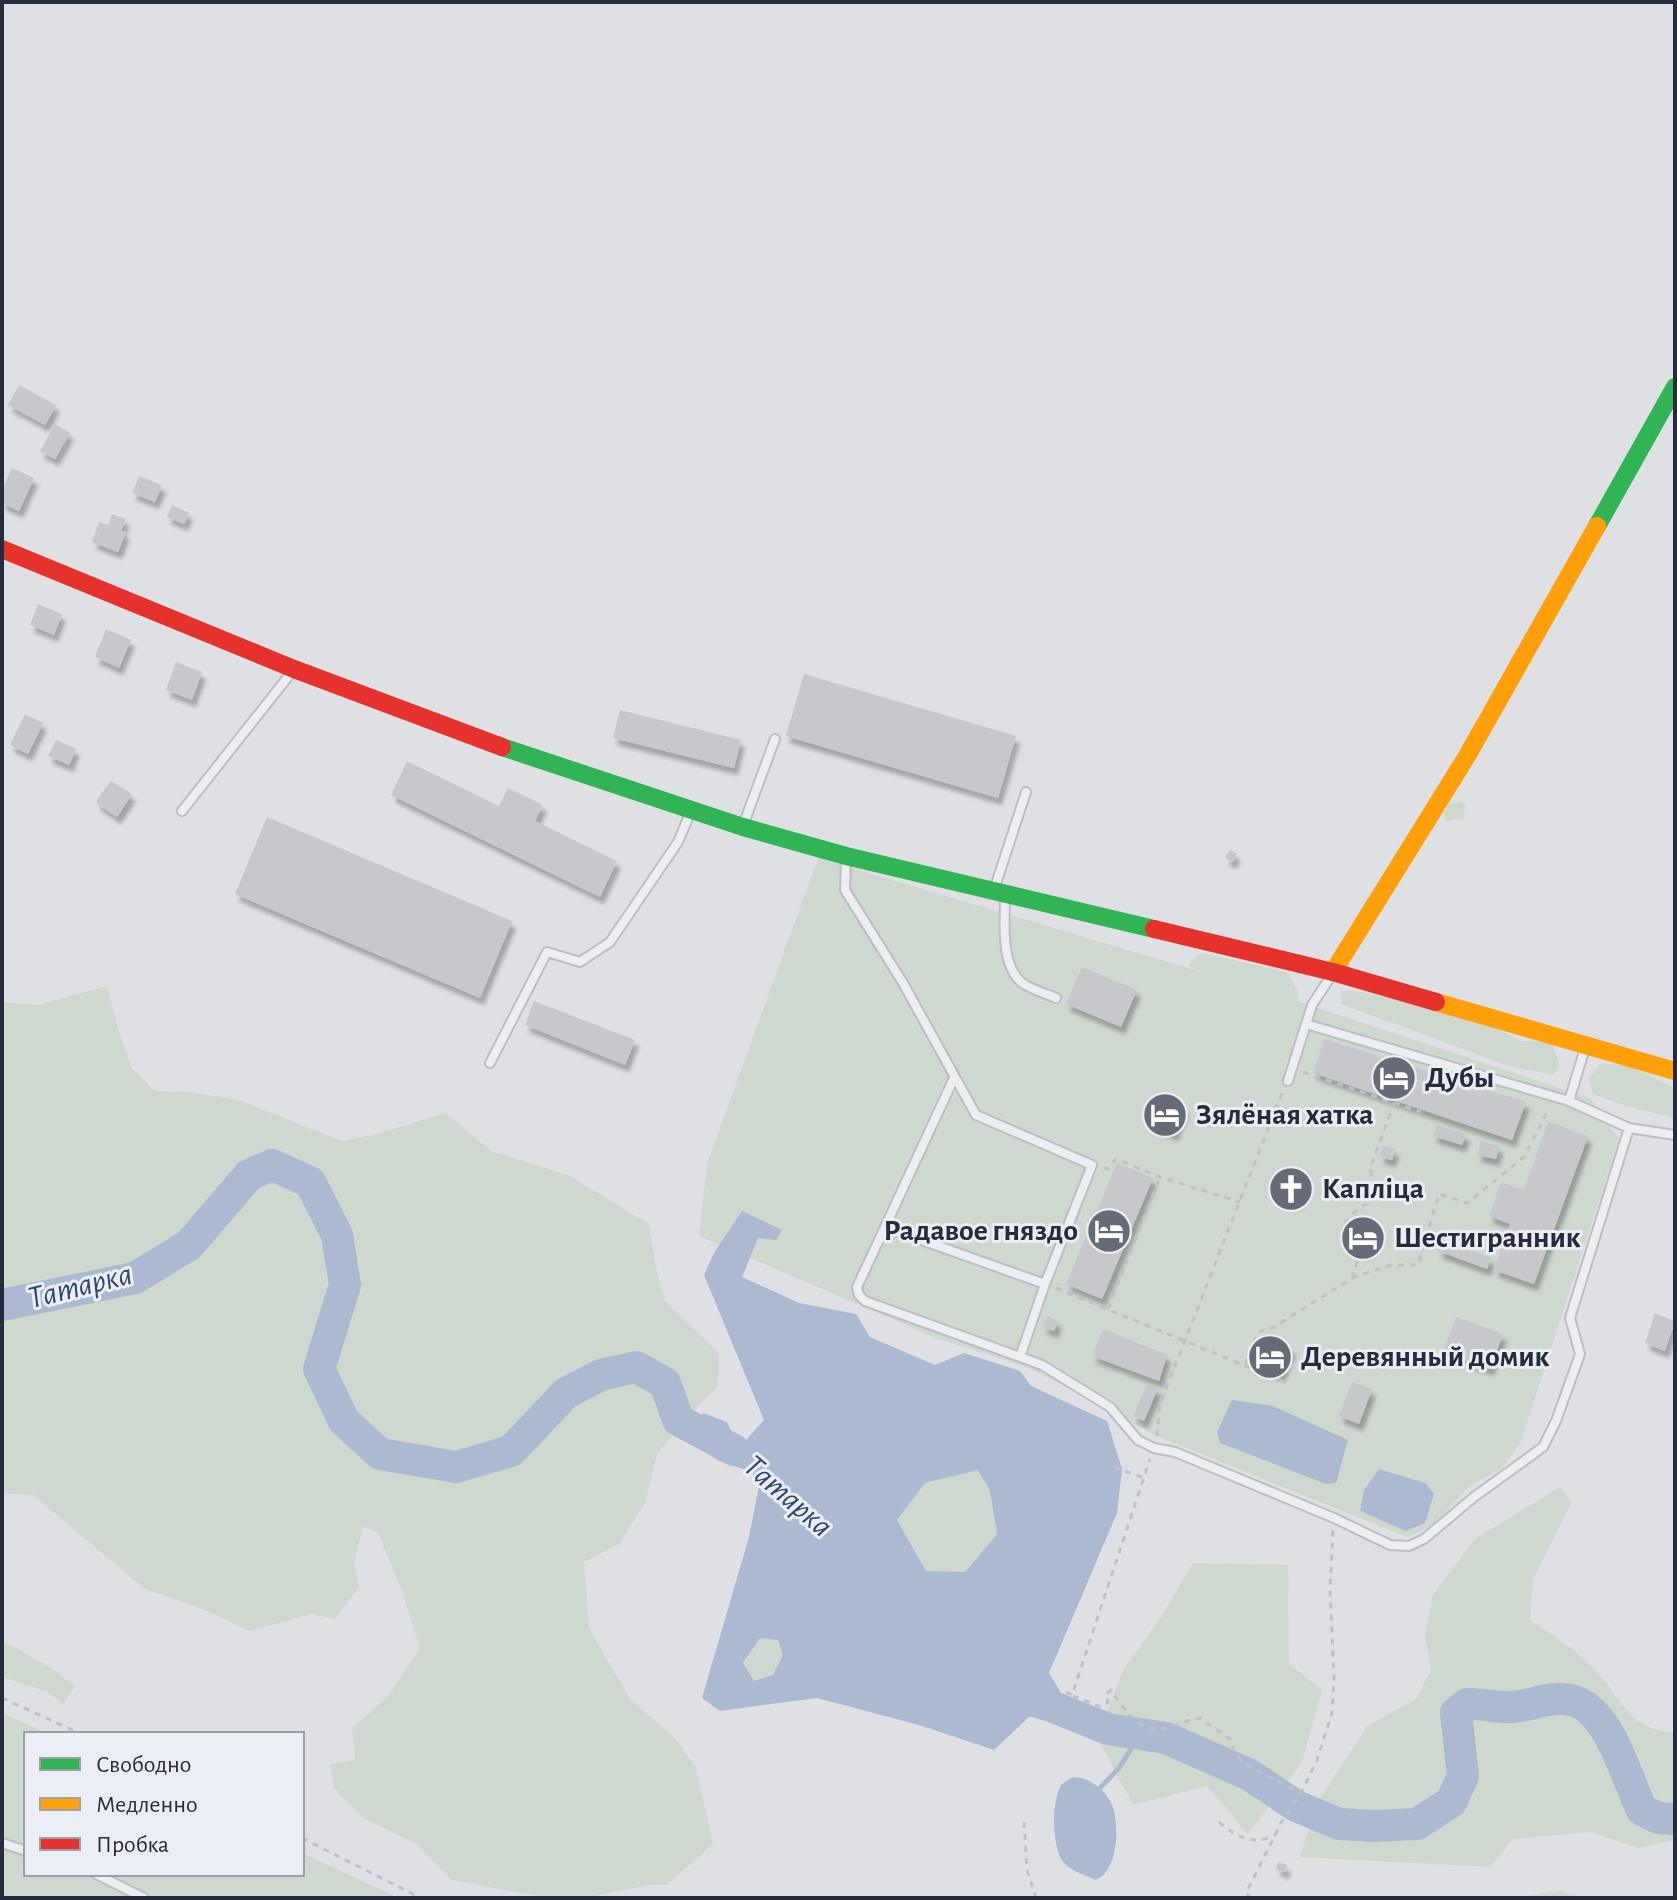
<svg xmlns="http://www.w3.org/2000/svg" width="1677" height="1900" font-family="'Alegreya Sans',sans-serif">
<defs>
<filter id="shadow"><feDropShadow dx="4" dy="7" stdDeviation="2" flood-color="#0004"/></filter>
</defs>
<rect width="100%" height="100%" fill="#dee0e4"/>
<path fill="#ced8cf" d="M1459 802 1466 804 1463 819 1446 821 1443 814 1448 805Z
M818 858 1205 973 1189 967 1191 961 1202 953 1287 972 1299 993 1297 1001 1590 1098 1619 1139 1520 1444 1500 1470 1470 1485 1432 1526 1407 1537 1157 1436 1032 1369 936 1338 699 1236 707 1164Z
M107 986 118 1029 132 1068 154 1091 190 1092 239 1100 341 1141 373 1135 446 1113 491 1151 568 1175 649 1224 656 1269 665 1301 719 1353 718 1387 691 1413 657 1454 645 1503 619 1544 584 1562 589 1628 630 1699 676 1739 696 1768 713 1844 667 1885H650L583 1898H548L452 1880 417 1844 363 1818 334 1788 330 1764 355 1760 352 1728 388 1696 420 1648 402 1591 378 1533 363 1526 354 1562 359 1587 335 1619 311 1614 249 1631 203 1609 145 1589 33 1495 2 1493V1002L38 1005Z
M1352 990 1479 1019 1521 1041 1552 1042 1559 1064 1554 1075 1509 1066 1341 1004V992Z
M1600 1064 1627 1065 1675 1088V1118L1629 1107 1593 1094 1589 1078Z
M978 1470 990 1491 997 1534 965 1572 926 1571 897 1520 925 1483Z
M1560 1487 1572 1502 1533 1580 1530 1620C1552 1635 1577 1650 1595 1670 1623 1700 1628 1729 1675 1733V1840L1638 1848 1591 1832 1513 1839 1490 1867 1299 1857 1321 1797 1367 1726 1416 1699 1431 1670 1425 1634 1433 1595 1475 1539Z
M1193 1563 1288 1565 1289 1664 1322 1690 1302 1762 1248 1834 1207 1786 1133 1805 1097 1737 1124 1669 1161 1617Z
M760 1638 778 1639 783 1655 774 1675 754 1682 743 1663Z
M2 1641 47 1665 75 1686 63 1704 48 1692 2 1677Z
M2 1713 48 1734H26V1874H302V1853L399 1898H2Z
M1559 1891 1586 1898H1512Z"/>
<path fill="#abbad0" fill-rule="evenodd" d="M742 1211 782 1230 776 1240 758 1238 742 1277 799 1303 856 1314 870 1337 935 1365 964 1353 1020 1371 1031 1386 1107 1421 1122 1469 1117 1513 1049 1673 1060 1691 1043 1717H1029L994 1750 919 1725 817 1698 720 1711 702 1698 749 1537 759 1486 752 1472 717 1460 691 1438 703 1413 727 1422 732 1434 746 1440 764 1420 704 1275 714 1253ZM978 1470 990 1491 997 1534 965 1572 926 1571 897 1520 925 1483ZM760 1638 778 1640 783 1655 773 1675 754 1681 743 1663Z
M1232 1400 1273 1406 1348 1440 1336 1483 1326 1484 1220 1443 1217 1432Z
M1379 1469 1425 1483 1434 1494 1425 1523 1406 1531 1360 1511 1364 1490Z
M1073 1777C1089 1777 1106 1790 1112 1805 1120 1825 1118 1873 1095 1880 1085 1875 1068 1870 1062 1860 1052 1846 1051 1799 1062 1784 1063 1784 1072 1777 1073 1777Z"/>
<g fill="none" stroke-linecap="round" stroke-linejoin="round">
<path stroke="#abbad0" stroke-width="5" d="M1099 1789 1119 1768 1140 1735"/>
<path stroke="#abbad0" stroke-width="32" d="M2 1305 135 1278 189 1245 249 1175 272 1165 310 1182 337 1235 345 1285 319 1369 344 1421 380 1454 456 1467 511 1451 566 1393 601 1375 636 1367 665 1383 678 1420 734 1450
M1010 1699 1024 1698 1051 1706 1108 1729 1166 1738 1250 1775 1296 1806 1339 1824 1374 1826 1417 1824 1451 1802 1463 1776 1456 1713 1467 1704C1482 1704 1496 1707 1510 1707 1531 1707 1549 1695 1571 1700 1610 1709 1626 1778 1642 1810L1658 1818 1675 1819"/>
</g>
<path fill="#c6c8cc" filter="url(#shadow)" d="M19 385 56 405 45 425 8 405Z
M55 424 70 433 55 459 40 451Z
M12 468 34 478 19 511 2 503V490Z
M139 476 162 485 155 502 132 493Z
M172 505 189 513 184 524 167 517Z
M112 514 126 519 121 531 126 532 118 552 92 542 99 522 108 525Z
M38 604 62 614 54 635 30 625Z
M106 629 131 640 119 668 95 657Z
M176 662 202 672 192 700 166 690Z
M804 674 1016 736 998 798 786 736Z
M620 710 741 740 734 768 613 738Z
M25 714 43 723 28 754 10 745Z
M56 740 76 749 69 765 48 756Z
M407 761 499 806 508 788 543 805 535 821 617 861 600 897 391 795Z
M111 781 132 794 117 817 97 804V799Z
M267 817 512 921 480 998 235 894Z
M1230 850 1237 854 1232 862 1225 858Z
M1082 967 1137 990 1121 1027 1066 1004Z
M534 1001 635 1040 625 1065 525 1025Z
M1324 1039 1526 1102 1512 1140 1313 1073Z
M1156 1096 1185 1108 1174 1134 1146 1123Z
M1548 1122 1588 1136 1534 1284 1494 1270 1510 1224 1489 1216 1501 1182 1524 1190Z
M1437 1125 1466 1134 1462 1145 1433 1136Z
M1481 1141 1499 1146 1496 1159 1477 1155Z
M1383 1146 1395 1149 1392 1160 1380 1157Z
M1117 1163 1153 1178 1102 1299 1066 1284Z
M1284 1176 1305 1185 1298 1202 1277 1194Z
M1362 1225 1374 1230 1375 1244 1363 1252 1351 1246 1350 1232Z
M1442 1240 1491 1258 1487 1269 1438 1251Z
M1655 1313 1675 1321 1665 1351 1645 1343Z
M1047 1316 1058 1321 1054 1331 1043 1327Z
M1456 1317 1503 1334 1490 1369 1443 1352Z
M1103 1329 1167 1355 1159 1381 1092 1356Z
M1264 1337 1292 1348 1281 1375 1254 1363Z
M1352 1382 1372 1389 1359 1424 1339 1416Z
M1147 1384 1158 1388 1144 1421 1133 1416Z
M1278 1862 1287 1865 1285 1872 1276 1869Z"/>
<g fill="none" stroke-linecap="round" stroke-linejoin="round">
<g stroke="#bcbec2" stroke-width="12">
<path id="lane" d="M182 811 291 673
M744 823 775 739
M846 857 845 890 903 983 976 1115 1092 1165 1045 1284 1020 1357 1042 1365 1110 1407 1138 1440 1154 1448 1175 1452 1334 1518 1390 1545 1409 1546 1424 1539 1474 1497 1543 1447 1556 1421 1580 1354 1570 1318 1629 1128
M994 890 1026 792
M1005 895C1005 921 1000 963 1021 982 1031 990 1045 993 1056 998
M1306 1024 1569 1101 1629 1128 1675 1135
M490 1063 547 952 580 962 610 942 678 842 691 811
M1288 1081 1312 1005 1331 976
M1569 1101 1585 1048
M885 1227 954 1078
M1020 1357 865 1301 859 1295 857 1287 885 1227 1045 1284
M2 1843 26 1851
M96 1874 144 1898"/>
</g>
<path stroke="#c0c1c7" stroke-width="3" stroke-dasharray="6 6" stroke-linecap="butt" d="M1303 1072 1421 1112
M1104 1168 1108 1169 1116 1159 1160 1177 1240 1202
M1352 1278 1391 1265H1418L1439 1194 1467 1203 1524 1157 1547 1112 1551 1110
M1056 1288 1287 1383
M1108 1309 1160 1177
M1245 1365 1258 1332 1274 1327 1352 1278 1357 1262C1351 1258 1350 1253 1346 1246 1335 1224 1353 1212 1371 1201V1166L1394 1103
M1157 1436 1160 1404 1283 1091
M1114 1467 1144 1478
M1066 1692 1072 1695 1150 1459
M1073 1696 1101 1707 1108 1702 1106 1694 1111 1690C1125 1710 1140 1736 1170 1727 1180 1724 1189 1720 1200 1718L1230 1739 1235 1754 1246 1765 1301 1793
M2 1698 81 1734
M1024 1822 1027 1870 1036 1898
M1219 1822C1236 1837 1254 1846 1275 1835
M302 1838 421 1898
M1251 1898 1246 1893 1282 1821 1301 1793 1317 1760 1332 1713 1334 1677 1330 1589 1333 1530"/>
<use href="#lane" stroke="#edeef1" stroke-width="8"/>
<path stroke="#30b455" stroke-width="18" d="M1597 526 1675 387
M502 747 743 827 846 856 1154 929"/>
<path stroke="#ff9f0a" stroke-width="18" d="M1333 972 1467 756 1597 526
M1436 1002 1675 1071"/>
<path stroke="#e5322d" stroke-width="18" d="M2 549 294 669 502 747
M1154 929 1333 972 1436 1002"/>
</g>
<defs>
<g id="hotel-disc" transform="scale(2.3)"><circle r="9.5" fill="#666b77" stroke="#ebeef4"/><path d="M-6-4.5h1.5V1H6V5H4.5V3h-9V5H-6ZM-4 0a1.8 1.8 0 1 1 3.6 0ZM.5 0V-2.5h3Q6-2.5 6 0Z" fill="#fff"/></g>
<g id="church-disc" transform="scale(2.3)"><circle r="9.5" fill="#666b77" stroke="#ebeef4"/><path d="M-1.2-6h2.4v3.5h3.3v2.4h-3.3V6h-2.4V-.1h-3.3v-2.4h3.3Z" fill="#fff"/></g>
</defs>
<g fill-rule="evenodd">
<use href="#hotel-disc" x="1394" y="1078"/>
<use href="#hotel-disc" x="1165" y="1115"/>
<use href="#church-disc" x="1291" y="1189"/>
<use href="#hotel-disc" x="1109" y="1231"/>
<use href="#hotel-disc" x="1363" y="1238"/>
<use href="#hotel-disc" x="1270" y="1357"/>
</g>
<g text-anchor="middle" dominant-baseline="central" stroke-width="6" stroke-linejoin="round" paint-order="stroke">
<g font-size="30" font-weight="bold" fill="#252c3d" stroke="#ebeef4" text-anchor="start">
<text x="1425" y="1078">Дубы</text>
<text x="1196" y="1115">Зялёная хатка</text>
<text x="1322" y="1189">Капліца</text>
<text x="1078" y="1231" text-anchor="end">Радавое гняздо</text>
<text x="1394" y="1238">Шестигранник</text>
<text x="1301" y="1357">Деревянный домик</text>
</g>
<g font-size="32" font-style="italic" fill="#2f4771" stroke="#ebeef4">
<text transform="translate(80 1286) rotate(-14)">Татарка</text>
<text transform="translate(788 1496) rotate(41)">Татарка</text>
</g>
</g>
<rect width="1677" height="1900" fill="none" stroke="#252c3d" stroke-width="8"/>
<rect x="24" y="1732" width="280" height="144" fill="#ebeef4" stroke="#9ca0ab" stroke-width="2"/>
<rect x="40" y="1758" width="40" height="12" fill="#30b455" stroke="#9ca0ab" stroke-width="2"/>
<text x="96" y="1772" font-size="24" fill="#252c3d">Свободно</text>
<rect x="40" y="1798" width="40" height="12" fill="#ff9f0a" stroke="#9ca0ab" stroke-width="2"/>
<text x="96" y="1812" font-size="24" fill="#252c3d">Медленно</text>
<rect x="40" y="1838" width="40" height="12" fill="#e5322d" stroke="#9ca0ab" stroke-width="2"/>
<text x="96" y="1852" font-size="24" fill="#252c3d">Пробка</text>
</svg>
